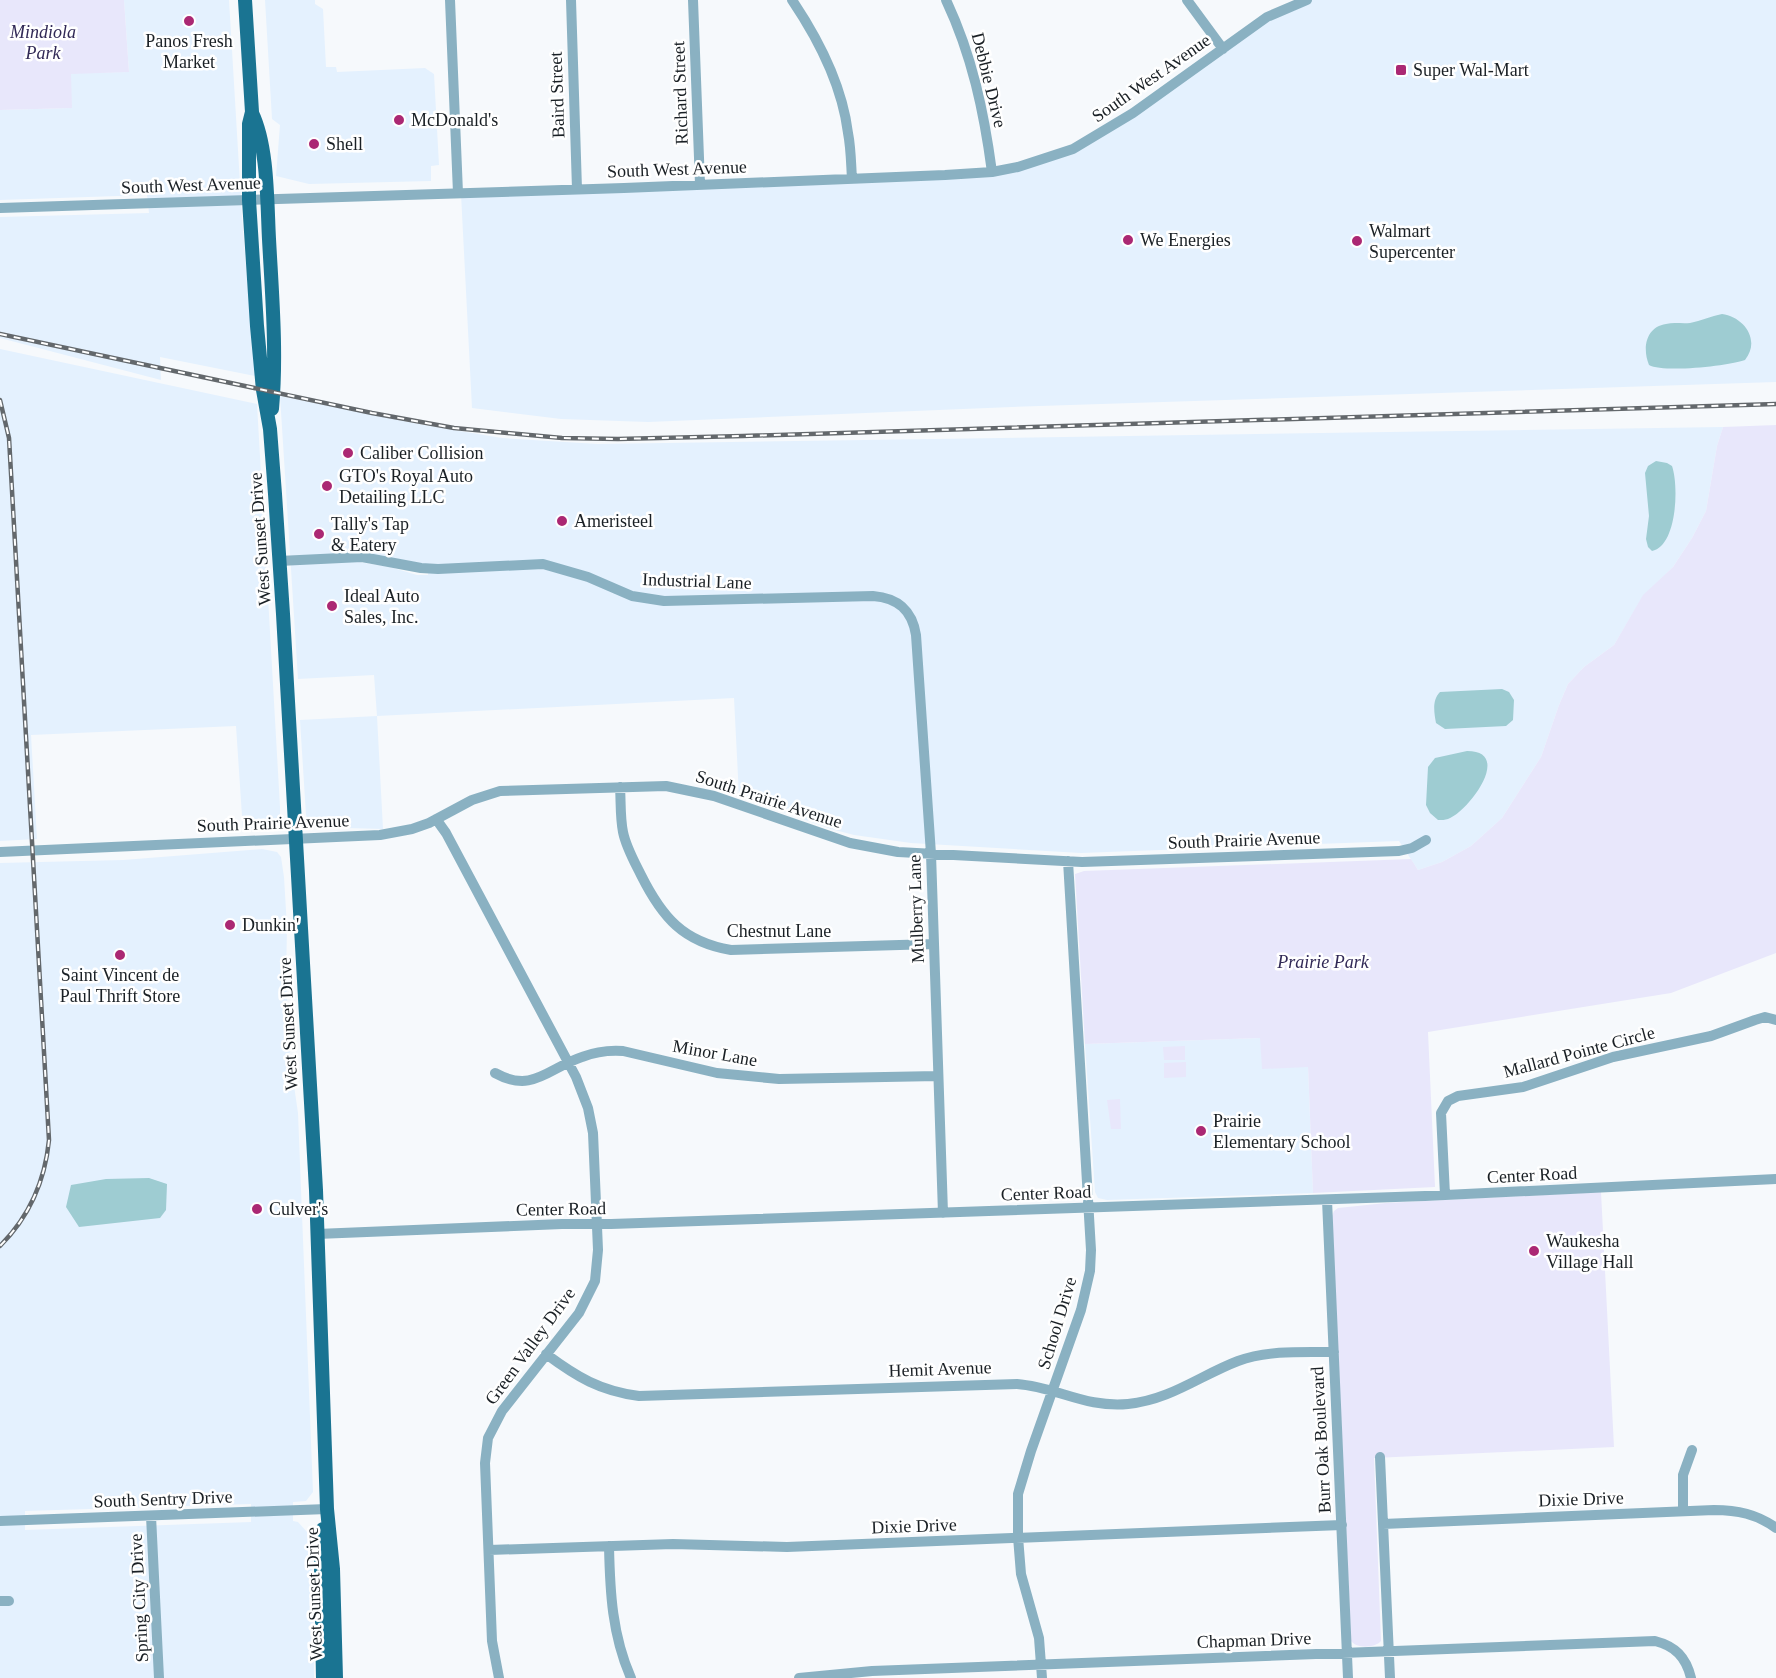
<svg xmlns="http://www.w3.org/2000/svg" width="1776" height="1678" font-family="Georgia,serif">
<rect width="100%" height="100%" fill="#f6f9fc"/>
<path fill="#e4f1fe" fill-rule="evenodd" d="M124 0H229L242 217 255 376 160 357 161 380 0 338V217L149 213 147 195 0 200V110L71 108 70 73 129 72Z
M265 0H315V4L323 9 326 67H336L337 72 425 68 434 74 439 165 431 166V181L309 184 276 176 280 125 272 119Z
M1309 0H1776V382L1012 407 648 422 561 419 472 408 461 194 971 174 1074 150 1235 40Z
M0 349 257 404 280 807V817L274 827 267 830 243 831 236 726 31 735 37 839 0 841Z
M280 396 424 425 502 438 598 444 1723 427 1717 446 1706 511 1692 538 1673 567 1643 596 1614 645 1584 667 1568 684 1559 705 1541 757 1502 818 1471 846 1442 862 1418 870 1399 841 1081 853 911 843 854 835 831 829 739 796 734 698 377 716 383 829 311 827 306 815 300 720 377 716 374 675 298 679ZM359 562 428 566V575H417L390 567Z
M262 849 277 852 281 857 284 877 287 927 286 979 290 1058 298 1113 313 1492 306 1501 293 1502V1521L298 1522 307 1532 313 1579 314 1678H0V863L123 860ZM251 1504V1522L25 1530V1511Z
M1260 1038 1308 1067 1313 1193 1107 1200 1098 1198 1095 1192 1085 1044Z"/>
<path fill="#e8e7fb" d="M0 0H124L129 72 71 74 72 108 0 110Z
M1776 425V953L1671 993 1428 1032 1435 1187 1313 1193 1308 1067 1262 1069 1260 1038 1085 1044 1075 874 1084 871 1411 859 1418 870 1442 862 1471 846 1502 818 1541 757 1559 705 1568 684 1584 667 1614 645 1643 595 1673 567 1692 538 1706 511 1717 446 1723 427Z
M1185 1046V1060H1164L1163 1047Z
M1186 1062V1077L1164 1078V1063Z
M1120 1099 1121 1129H1111L1107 1100Z
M1601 1192 1614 1447 1374 1458 1381 1641C1375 1648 1357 1649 1351 1641L1332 1216 1334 1211 1338 1208 1386 1203Z"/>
<path fill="#9eccd2" d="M1722 314C1744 317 1761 340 1745 360 1728 366 1664 373 1649 365 1642 348 1646 327 1666 324 1674 322 1682 324 1690 323 1701 321 1711 316 1722 314Z
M1656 461 1667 463 1672 466C1679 486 1677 546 1652 551L1648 547 1646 539 1649 516 1645 473 1648 466Z
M1502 689 1509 692 1514 700 1513 720 1506 726 1445 729 1436 723C1434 712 1432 700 1440 692Z
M1467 751C1514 751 1468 812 1448 819 1445 820 1442 820 1438 820L1430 813 1426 805 1428 767 1435 758Z
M149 1178 167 1184 166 1210 160 1218 79 1227 66 1207 71 1185 106 1179Z"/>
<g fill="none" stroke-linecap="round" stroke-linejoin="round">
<path stroke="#8ab1c2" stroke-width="10" d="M450 0 458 193
M571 0 577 189
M693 0 700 184
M792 0C819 40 842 84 848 133 851 148 851 164 852 179
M946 0C972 55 984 112 992 172
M1187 0 1223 49
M0 208 624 188 945 175 992 172 1018 167 1073 149 1133 113 1267 17 1307 0
M279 561 362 557 421 568 438 569 543 564 588 577 632 596 664 601 873 596C898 598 912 610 916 635L931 854 943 1213
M620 787C621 802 620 817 623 832 626 847 634 861 641 875 662 917 683 942 731 950L934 944
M436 819 446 833 576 1077 588 1108 593 1133 598 1250 595 1281 579 1313 502 1411 488 1438 485 1463 492 1641 499 1678
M0 852 380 835 412 829 429 823 472 800 500 791 666 786 714 796 850 843 898 852 1082 862 1399 851 1412 848 1426 840
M495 1073C533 1094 548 1068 582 1057 595 1052 609 1050 623 1051L717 1073 779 1079 938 1076
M1445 1195 1441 1113 1448 1101 1458 1096 1523 1087 1613 1057 1711 1036 1755 1020 1765 1017 1776 1020
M1327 1200 1348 1678
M317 1234 562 1224H611L1425 1196 1776 1179
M546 1354C577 1377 600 1391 639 1396L1017 1384C1057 1387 1085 1408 1128 1404 1170 1400 1201 1375 1238 1361 1268 1350 1303 1352 1334 1352
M1380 1457 1390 1678
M1683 1511V1475L1692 1450
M151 1516 159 1678
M0 1521 327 1509
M1383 1524 1714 1510C1737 1510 1757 1514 1776 1528
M609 1546C610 1592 612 1635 631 1678
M489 1550 673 1544 787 1547 1342 1525
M0 1601H9
M799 1678 872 1671 1655 1641C1675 1646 1686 1657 1691 1678
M1042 1678 1039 1638 1021 1574 1018 1537V1494L1031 1451 1081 1310 1090 1271 1091 1250 1068 861"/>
<path stroke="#1a7492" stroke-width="14" d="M245 0 252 112 249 124V200L257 326 263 390 270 429 275 494 283 614 316 1190 327 1509 333 1569 336 1678
M252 113C268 146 267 202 269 239 272 295 277 353 272 409
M323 1529 321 1567 323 1678"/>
<g stroke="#63686c" stroke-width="4.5">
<path id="rail" d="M0 334 372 413 454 428 562 438 618 439 743 436 1776 404
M0 400 9 438 49 1140C45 1181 29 1217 0 1246"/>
</g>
<use href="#rail" stroke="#fff" stroke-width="2" stroke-dasharray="7" stroke-linecap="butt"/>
</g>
<g fill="#ab2873" stroke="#fff" stroke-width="2">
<circle cx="189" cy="21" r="6"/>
<rect x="1395" y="64" width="12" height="12" rx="3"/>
<circle cx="399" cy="120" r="6"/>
<circle cx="314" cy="144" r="6"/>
<circle cx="1128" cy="240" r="6"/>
<circle cx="1357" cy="241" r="6"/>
<circle cx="348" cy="453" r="6"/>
<circle cx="327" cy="486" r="6"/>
<circle cx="562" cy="521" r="6"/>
<circle cx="319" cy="534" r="6"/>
<circle cx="332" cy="606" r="6"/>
<circle cx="230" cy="925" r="6"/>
<circle cx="120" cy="955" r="6"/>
<circle cx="1201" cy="1131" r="6"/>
<circle cx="257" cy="1209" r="6"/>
<circle cx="1534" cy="1251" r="6"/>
</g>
<g text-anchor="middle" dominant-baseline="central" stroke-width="5" stroke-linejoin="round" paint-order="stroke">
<g font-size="18" font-style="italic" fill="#312956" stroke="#fff">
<text x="43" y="32">Mindiola<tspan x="43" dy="21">Park</tspan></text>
<text x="1323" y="962">Prairie Park</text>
</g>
<g font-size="18" fill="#1a2025" stroke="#fff" text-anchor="start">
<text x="189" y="41" text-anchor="middle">Panos Fresh<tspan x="189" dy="21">Market</tspan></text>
<text x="1413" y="70">Super Wal-Mart</text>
<text x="411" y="120">McDonald's</text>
<text x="326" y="144">Shell</text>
<text x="1369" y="231">Walmart<tspan x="1369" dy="21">Supercenter</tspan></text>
<text x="1140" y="240">We Energies</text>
<text x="360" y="453">Caliber Collision</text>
<text x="339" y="476">GTO's Royal Auto<tspan x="339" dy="21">Detailing LLC</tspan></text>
<text x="574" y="521">Ameristeel</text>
<text x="331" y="524">Tally's Tap<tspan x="331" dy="21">&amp; Eatery</tspan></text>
<text x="344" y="596">Ideal Auto<tspan x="344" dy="21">Sales, Inc.</tspan></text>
<text x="242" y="925">Dunkin'</text>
<text x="120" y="975" text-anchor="middle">Saint Vincent de<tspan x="120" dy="21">Paul Thrift Store</tspan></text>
<text x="1213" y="1121">Prairie<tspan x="1213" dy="21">Elementary School</tspan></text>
<text x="269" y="1209">Culver's</text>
<text x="1546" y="1241">Waukesha<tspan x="1546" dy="21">Village Hall</tspan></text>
</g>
<g font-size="18" fill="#1a2025" stroke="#fff">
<text transform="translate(1151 78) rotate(-35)">South West Avenue</text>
<text transform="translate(989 80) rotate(76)">Debbie Drive</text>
<text transform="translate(680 93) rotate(-92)">Richard Street</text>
<text transform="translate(557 95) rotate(-92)">Baird Street</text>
<text transform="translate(677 169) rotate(-2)">South West Avenue</text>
<text transform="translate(191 185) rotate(-2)">South West Avenue</text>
<text transform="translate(260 539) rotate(-94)">West Sunset Drive</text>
<text transform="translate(697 581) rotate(2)">Industrial Lane</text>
<text transform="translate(769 799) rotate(18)">South Prairie Avenue</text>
<text transform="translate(273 823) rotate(-2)">South Prairie Avenue</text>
<text transform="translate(1244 840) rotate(-2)">South Prairie Avenue</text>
<text transform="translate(916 909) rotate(-92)">Mulberry Lane</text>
<text x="779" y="931">Chestnut Lane</text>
<text transform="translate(288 1024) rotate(-93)">West Sunset Drive</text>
<text transform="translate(1579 1052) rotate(-15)">Mallard Pointe Circle</text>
<text transform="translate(715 1053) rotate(10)">Minor Lane</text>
<text transform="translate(1532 1175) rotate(-3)">Center Road</text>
<text transform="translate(1046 1193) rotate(-2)">Center Road</text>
<text transform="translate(561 1209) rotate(-1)">Center Road</text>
<text transform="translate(1057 1323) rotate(-73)">School Drive</text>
<text transform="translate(530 1346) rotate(-54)">Green Valley Drive</text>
<text transform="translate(940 1369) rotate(-2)">Hemit Avenue</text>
<text transform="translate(1321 1440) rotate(-93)">Burr Oak Boulevard</text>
<text transform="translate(163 1499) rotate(-2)">South Sentry Drive</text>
<text transform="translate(1581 1499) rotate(-2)">Dixie Drive</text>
<text transform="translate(914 1526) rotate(-2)">Dixie Drive</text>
<text transform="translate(314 1594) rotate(-92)">West Sunset Drive</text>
<text transform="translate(139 1598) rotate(-93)">Spring City Drive</text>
<text transform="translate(1254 1640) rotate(-2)">Chapman Drive</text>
</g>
</g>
</svg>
